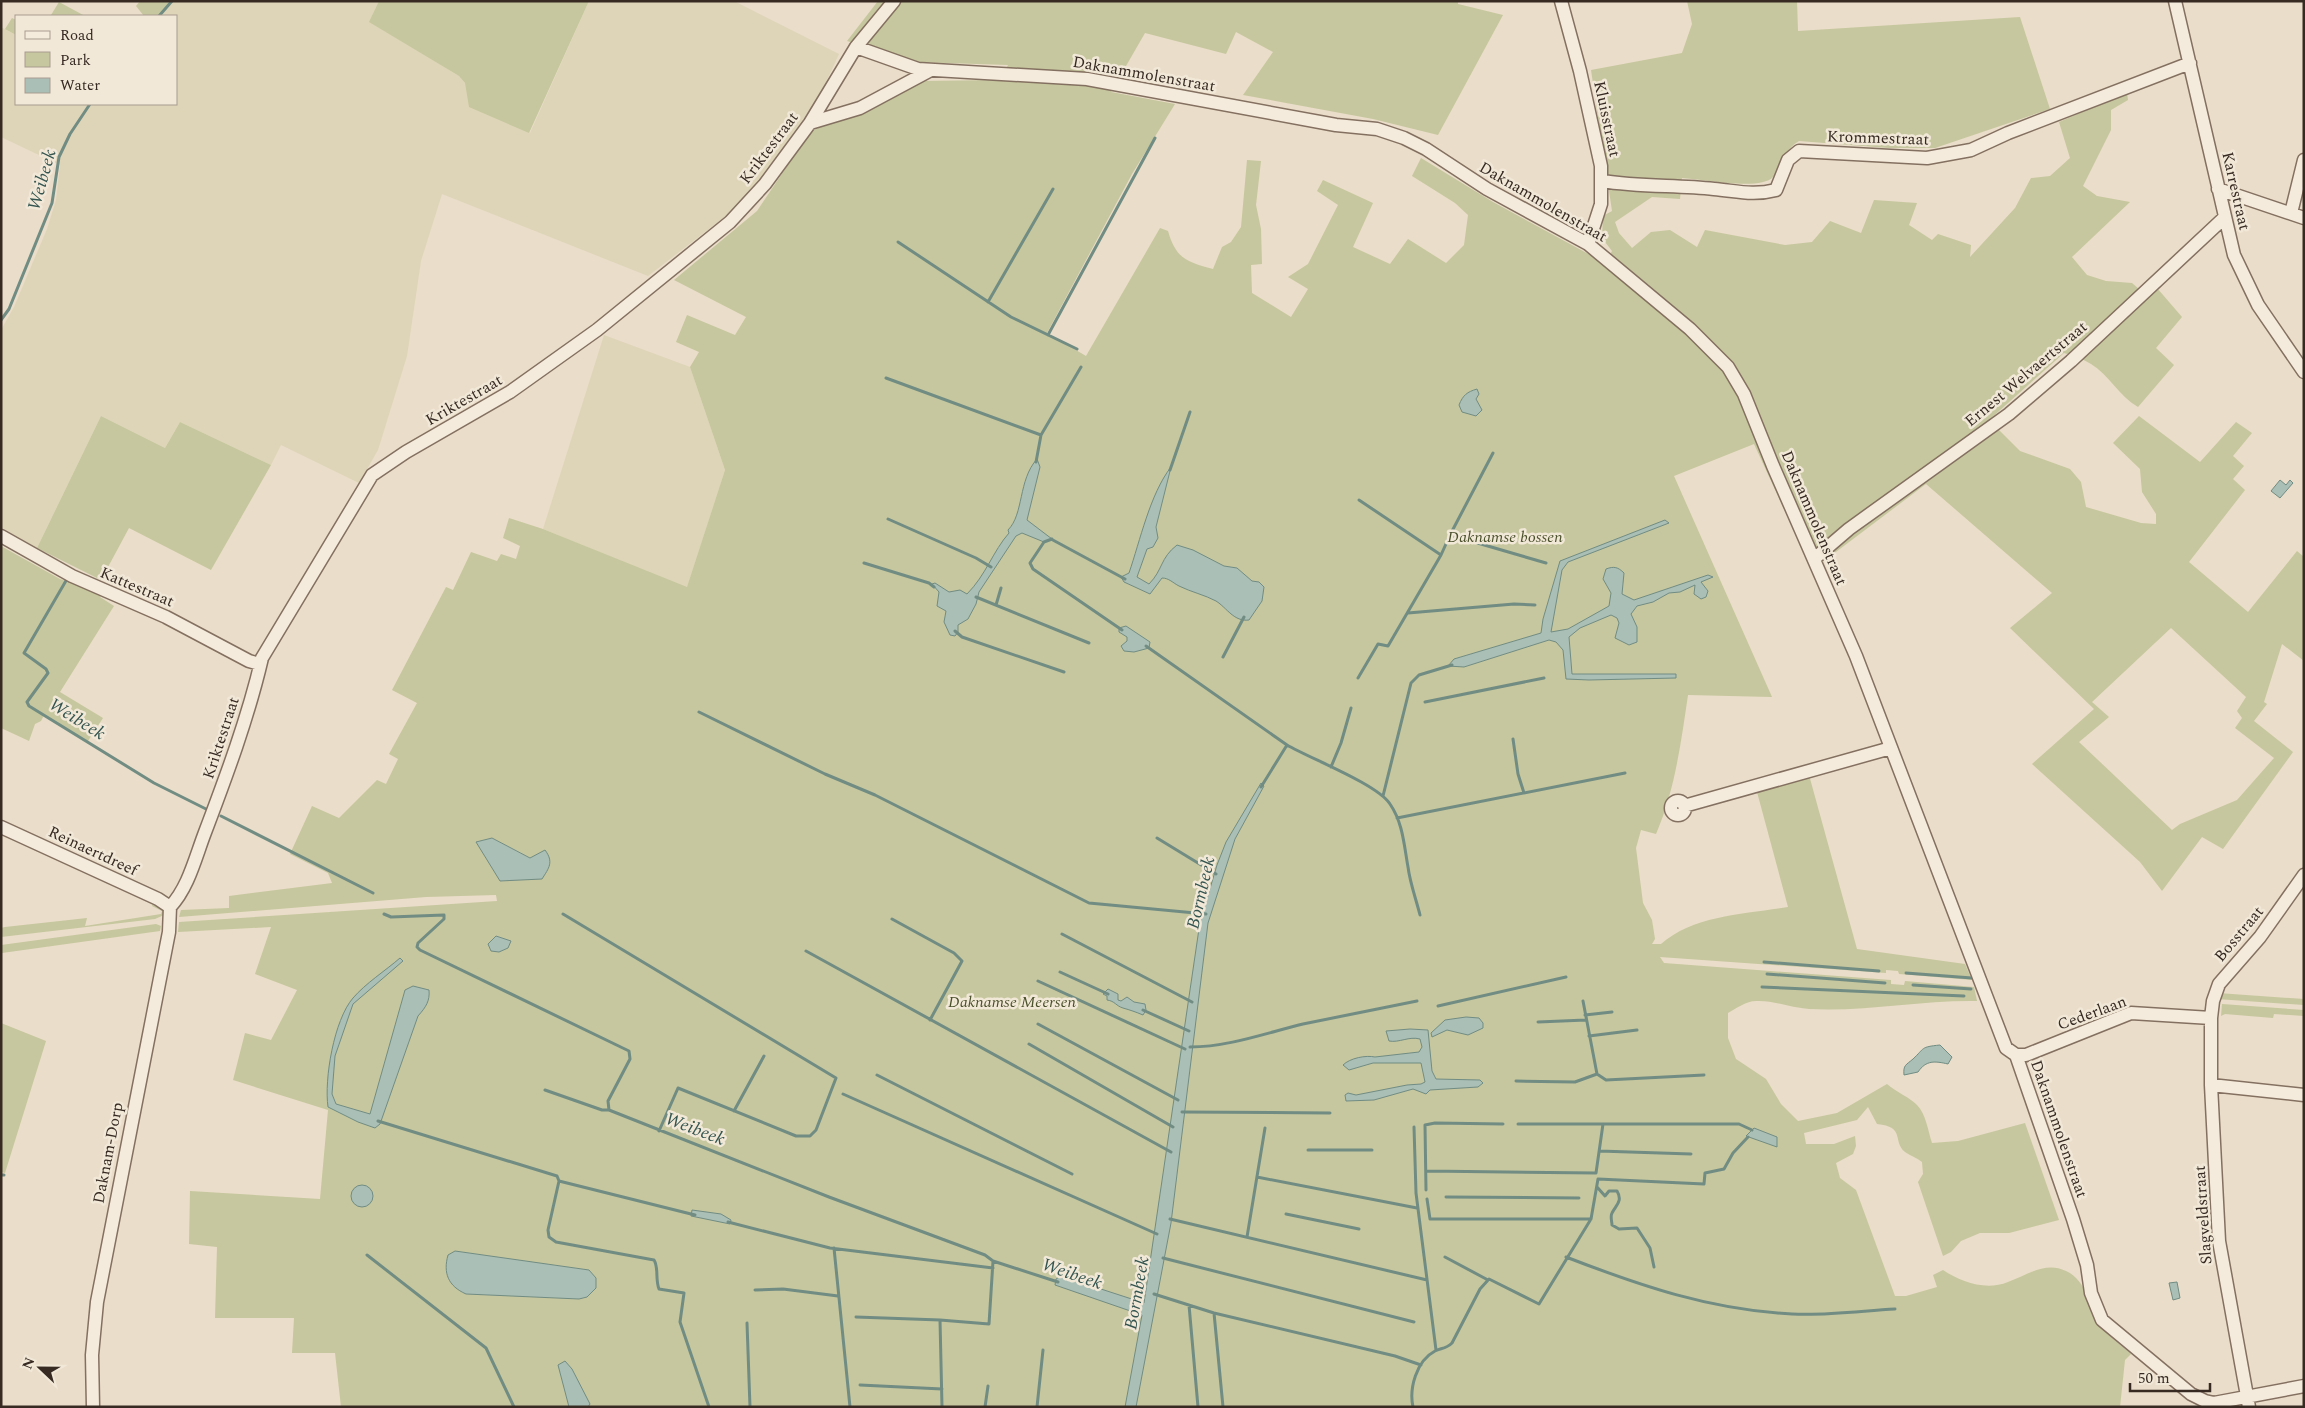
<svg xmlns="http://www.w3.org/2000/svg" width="2305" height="1408" font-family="Spectral,serif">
<rect width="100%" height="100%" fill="#eaddc9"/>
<path fill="#ded5b8" d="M172 1H379L370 22 459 76 465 83 530 133 589 1H734L839 54 820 95 761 179 727 215 648 276 442 194 421 261 407 356 378 450 359 483 281 445 271 465 180 422 165 448 101 416 37 548 1 527V330L14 307 47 229 56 200 60 165 1 137V27L16 35V104H176V16H158Z
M604 335 690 367 725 470 687 588 543 529Z"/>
<path fill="#c6c79e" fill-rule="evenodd" d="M140 1H172L158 16H144L136 6Z
M379 1H589L529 133 469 107 465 83 459 76 369 22Z
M878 1H1458V4L1503 15 1438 135 1373 119 1243 95 1273 52 1236 32 1226 54 1145 33 1111 92 1175 104 1132 174 1047 333 1086 356 1160 228 1168 231C1176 259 1187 262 1213 269L1222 247 1231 242 1241 227 1247 160 1261 161 1256 205 1261 229 1262 264 1251 265 1252 293 1291 317 1308 289 1288 277 1308 264 1338 205 1317 191 1323 180 1373 203 1353 247 1390 264 1408 239 1446 263 1464 245 1468 215 1455 203 1412 176 1421 158 1493 202 1605 263 1612 251 1602 238 1603 216 1612 211 1591 70 1682 53 1692 24 1687 1H1797L1798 31 2020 17 2050 109 1935 148H1889L1799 141C1784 149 1784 165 1773 177 1761 191 1700 179 1682 178L1680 199 1652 197 1615 222 1619 233 1632 248 1651 232 1670 230 1697 247 1705 230 1785 245 1812 242 1830 221 1861 233 1874 200 1917 203 1909 225 1932 240 1938 234 1971 245 1970 257 2015 208 2031 178 2050 176 2070 158 2059 122 2127 93 2128 100 2111 110V130L2083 186 2097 196 2130 202 2072 257 2087 275 2106 281 2132 283 2148 297 2157 288 2182 317 2156 348 2174 365 2138 407C2119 396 2109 375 2091 364 2083 359 2073 356 2064 353L1989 420 2020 451 2070 469 2081 482 2086 507 2141 523 2156 524V514L2142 492 2140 469 2113 443 2139 416 2200 462 2236 422 2252 433 2233 456 2244 466 2233 479 2245 490 2189 562 2248 612 2297 551 2304 557V661L2282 644 2264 702 2267 704 2254 721 2293 752 2223 849 2202 837 2162 891 2140 862 2032 764 2094 709 2010 628 2052 593 1926 484 1812 570 1754 444 1674 476 1772 697 1688 695C1681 742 1675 790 1656 834L1641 830 1636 848 1643 903 1652 920 1655 939 1652 944H1661C1694 915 1746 914 1788 907L1757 792 1809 775 1857 949 1965 964 1972 980 1899 974 1898 971 1886 970V973L1660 957 1664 963 1891 980V984L1904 985 1905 981 1974 987 1977 1001C1921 1000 1865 1012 1809 1009 1791 1008 1773 1000 1756 1001 1746 1001 1737 1008 1728 1013V1038L1736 1059 1766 1079 1781 1104 1798 1121 1837 1113 1887 1084C1895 1091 1912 1099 1917 1105 1926 1114 1928 1131 1932 1143L1958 1141 2025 1123 2059 1220 2009 1233H1980L1961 1241 1951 1252 1943 1256 1918 1182 1923 1174 1922 1162C1917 1158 1911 1156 1905 1152 1892 1141 1906 1127 1877 1124L1868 1107 1857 1120 1804 1133 1806 1144H1834L1855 1136 1856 1146 1853 1154 1836 1163 1840 1178 1856 1190 1895 1296H1906L1937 1287 1933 1275 1943 1270C1961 1282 1986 1291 2008 1282 2028 1275 2045 1261 2066 1271 2088 1281 2088 1307 2100 1325 2108 1336 2121 1345 2131 1354L2125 1360 2120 1407H341L335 1353H292L294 1318H215L217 1247 189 1244 190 1191 320 1199 328 1110 233 1080 245 1033 271 1040 297 990 255 974 271 927 178 932 179 922 497 901 496 895 426 897 179 917 181 910 229 908V896L332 883 328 873 290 854 312 806 339 818 377 780 386 784 398 759 389 754 417 703 392 690 446 587 453 590 471 552 497 561 501 554 516 559 520 546 503 538 509 518 543 529 687 587 725 470 690 367 699 352 676 342 687 315 735 335 746 317 674 280 757 211 810 132 918 81 1000 80 1008 65 915 62 847 41ZM2171 628 2246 697 2237 711 2242 718 2235 728 2274 758 2237 800 2180 824 2172 830 2079 742 2109 717 2092 702ZM492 838 530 858 477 842Z
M59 2 85 16 51 15Z
M12 18 16 20V35L5 29Z
M101 416 165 448 180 422 271 465 211 570 129 528 101 580 37 548Z
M1 546 60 579 103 593 100 597 114 606 60 692 103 718 88 741 44 715 41 721 35 724 29 741 1 728Z
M153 903 163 908 164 915 155 919 1 937V928L5 927 87 918 85 926 161 914 162 911 152 906Z
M156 924 161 926 160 931 2 953 1 956V945Z
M2218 993 2304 999V1005L2217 999Z
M2222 1004 2304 1010V1016L2274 1014 2273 1018 2225 1014 2221 1016Z
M1 1023 46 1041 5 1173 1 1172Z"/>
<path fill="#aabfb6" stroke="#718c83" d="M1477 389 1479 394 1476 399 1482 410 1476 416 1462 412 1459 405C1463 395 1467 392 1477 389Z
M1037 459 1040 467 1027 520 1052 539 1044 542 1022 533 1016 536 979 592 976 604 968 619 958 625V632L955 636 950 635 944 622 946 611 937 606 939 592 932 584 935 583 949 592 960 590 967 594C986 575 993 551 1009 533L1008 530C1024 514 1018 480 1037 459Z
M1171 467 1156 527 1158 538 1153 547 1147 549 1137 577 1149 584C1163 570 1160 558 1177 545L1193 550 1224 566 1237 568 1252 581 1259 582 1264 587 1262 601 1249 620C1234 622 1227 608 1216 601 1205 595 1191 592 1179 586 1173 583 1169 578 1162 578L1150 594 1124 582 1121 577 1129 573C1140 541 1150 494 1171 467Z
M2280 480 2286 485 2290 480 2293 483 2280 498 2271 491Z
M1665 520 1669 523 1568 562 1562 570 1551 632 1568 629 1609 606 1611 593 1603 579 1606 569C1614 566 1618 567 1624 573L1622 594 1634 600 1708 575 1713 577 1701 582 1708 591 1706 597 1701 599 1694 594 1695 585 1680 592 1669 593 1653 602 1637 606 1631 614 1637 627V642L1629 645 1615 638 1619 623 1617 618 1611 615 1580 628 1569 637 1572 674H1676V678L1589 680 1566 679 1563 650 1556 642 1549 640 1464 667 1448 666 1454 659 1541 633 1543 619 1560 561Z
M1126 626 1150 642 1149 648 1134 652 1124 651 1121 646 1127 641V637L1119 632V628Z
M1261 783 1264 786 1235 839 1208 923 1171 1223 1136 1407H1125L1142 1315 1055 1285 1056 1279 1061 1276 1144 1303 1200 922 1217 865 1226 842Z
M492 838 530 858 545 850C554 862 549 868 542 879L500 881 476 842Z
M496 936 511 941 508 948 499 952 491 951 488 944Z
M400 958 403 961 353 1004 335 1056 332 1094 336 1104 370 1114 405 990 413 986 429 990C430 1001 426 1007 418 1016L380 1124 375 1128 358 1122 328 1107C324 1079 334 1020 353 998 366 983 385 971 400 958Z
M1108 989 1118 994V1000L1121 1001 1127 997 1134 1002 1145 1004 1146 1010 1143 1015C1136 1012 1130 1010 1123 1008 1116 1006 1115 1001 1107 1000V996L1103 994Z
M1466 1017 1479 1018 1483 1023V1028L1468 1035 1447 1030 1432 1037 1431 1033 1445 1020Z
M1410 1029 1428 1030 1432 1071 1436 1079 1480 1080 1483 1083 1478 1087 1430 1090 1426 1094 1413 1089 1374 1100 1346 1101 1345 1095 1348 1093 1356 1095 1407 1085 1421 1084 1425 1082 1421 1063H1373L1349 1070 1343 1065C1350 1058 1366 1055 1375 1057L1419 1052 1422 1047 1420 1039C1409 1036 1399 1043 1389 1041L1386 1031Z
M1940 1045 1952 1057 1948 1064C1935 1061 1926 1060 1918 1072L1904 1075C1903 1065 1906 1065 1913 1059 1925 1048 1920 1047 1940 1045Z
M1754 1128 1777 1137V1147L1746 1136Z
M351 1196a11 11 0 1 1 22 0a11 11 0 1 1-22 0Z
M692 1210 721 1214 731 1220 730 1224 691 1216Z
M455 1251 589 1270 596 1278V1288L587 1297 579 1299 466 1294C448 1286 443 1273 448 1255Z
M2177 1282 2180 1298 2173 1300 2169 1283Z
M565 1361 572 1369 590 1404 588 1407H569L558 1365Z"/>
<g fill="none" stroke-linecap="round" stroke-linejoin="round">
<path stroke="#718c83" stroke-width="3" d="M159 16 172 1
M898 242 1011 317 1077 349
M988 302 1053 189
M1 320 9 309 52 203 59 157 70 134 90 104
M1048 335 1155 138
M886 378 1041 435
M1493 453 1450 535 1546 563
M1036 462 1041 435 1081 367
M1170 470 1190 412
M1359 500 1441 555 1450 535
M888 519 976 558 991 567
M1051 539 1125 579
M1052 539 1044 542 1030 563 1033 569 1122 630
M864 563 929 583 934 587
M65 578 67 579 24 653 46 669 48 673 27 702 29 706 154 783 208 810
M976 597 1089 643
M996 605 1001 588
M1408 613 1514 604 1535 605
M955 631 962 637 1064 672
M1146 646 1287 745 1261 787
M1223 657 1244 617
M1358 678 1378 644 1388 646 1441 555
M1425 702 1544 678
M699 712 825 774 875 795 1089 903 1206 914
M1513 739 1518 774 1524 793
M1287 745C1311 759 1377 784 1390 804 1403 823 1404 845 1408 867 1410 883 1416 899 1420 915
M1331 767 1341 743 1351 708
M1383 796 1411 683 1419 675 1452 665
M221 816 373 893
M1397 818 1625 773
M1157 838 1216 874
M384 914 391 917 444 915V919L418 943 417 947 420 950 629 1051 630 1059 608 1101 609 1110 829 1197 985 1255 993 1261 1058 1282
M563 914 836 1078 816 1130 810 1136H796L678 1088 659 1131
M892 919 954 953 962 961 930 1020
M1062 934 1192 1002
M806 951 1171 1152
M1764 962 1879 971
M1060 972 1108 994
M1906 973 1972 978
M1767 974 1885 983
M1038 981 1185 1049
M1913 985 1971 989
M1762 987 1964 996
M1583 1001 1597 1074 1606 1080 1704 1075
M1438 1006 1566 977
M1143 1010 1189 1031
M1585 1015 1612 1012
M1538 1022 1586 1020
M1038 1024 1178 1100
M1589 1036 1637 1030
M1029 1044 1173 1127
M1190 1047C1228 1047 1266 1033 1303 1024 1341 1016 1379 1009 1417 1001
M877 1075 1072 1174
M1516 1081 1575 1082 1597 1074
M545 1090 602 1110H609
M843 1094 1157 1234
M734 1111 764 1056
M1182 1112 1330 1113
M378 1121 557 1176 559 1181 548 1230 549 1237 556 1242 654 1260C659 1268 655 1279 659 1289L684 1293 680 1322 709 1407
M1518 1124H1739L1752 1130
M1414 1127 1416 1193 1436 1350
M1308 1150H1372
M1599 1151 1691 1154
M1426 1171 1596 1173 1603 1124
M1 1175H4
M1257 1177 1417 1208
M559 1181 695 1215
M1597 1187 1605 1196 1609 1191H1617C1623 1201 1616 1205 1612 1213 1610 1216 1612 1222 1612 1225L1619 1229 1637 1228 1650 1248 1654 1267
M1426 1190 1425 1125 1435 1123 1503 1124
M1446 1197 1579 1198
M1427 1199 1430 1219H1591
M1286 1214 1359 1229
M1170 1219 1427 1280
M728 1222 830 1248 993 1268
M1247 1237 1265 1128
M834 1248 850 1407
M367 1255 486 1348 514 1407
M1445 1257 1488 1280
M1566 1257C1641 1286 1711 1310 1792 1314 1825 1316 1861 1311 1895 1309
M1163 1258 1414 1322
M755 1290 783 1289 838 1296
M1154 1294 1214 1313 1395 1356 1421 1365
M1189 1305 1198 1407
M1214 1313 1223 1407
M856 1317 940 1320
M747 1323 750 1407
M860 1385 942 1389
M942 1407 940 1320 989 1324 993 1261
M985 1407 988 1386
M1037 1407 1043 1350
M1413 1407C1409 1389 1416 1361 1435 1351 1441 1348 1446 1349 1452 1343L1480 1289 1489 1279 1539 1304 1591 1219 1598 1179 1704 1184 1705 1173 1724 1169 1733 1153 1748 1137"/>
<g stroke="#847060" stroke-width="15">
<path id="minor" d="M1561 1 1580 71 1601 166V204L1588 244
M2175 1 2234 255 2258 305 2304 372
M856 47 918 69 1087 79 1336 125 1377 129 1404 138 1426 149 1487 189 1588 244 1690 329 1728 367 1744 394 1773 466 1856 656 2006 1048 2016 1055 2073 1219 2087 1265 2091 1293 2102 1320 2191 1394 2205 1401 2214 1403 2304 1386
M810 123 860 108 931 70
M1602 181C1639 187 1677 185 1714 189 1737 191 1753 196 1776 190L1788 160 1799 151 1927 158 1971 150 2008 133 2190 63
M2218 189 2304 218
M2291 213 2304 160
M1 536 72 576 166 617 249 661 260 664
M1814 559 1849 529 2009 414 2071 361 2224 218
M1671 808a7 7 0 1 1 14 0a7 7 0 1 1-14 0Z
M1684 806 1891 748
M1 827 158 899 170 907
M170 907C188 888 195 859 204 835 226 777 248 718 262 658L372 475 406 452 510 392 597 330 730 222 765 184 810 123 856 47 894 1
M2016 1055H2026L2131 1013 2211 1018
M2211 1085 2304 1095
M93 1407 92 1355 97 1302 169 932 170 907
M2249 1407 2219 1241 2211 1085V1018L2213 1001 2219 984 2260 937 2304 875"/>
</g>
<use href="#minor" stroke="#f5ebdc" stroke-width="12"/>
</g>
<g text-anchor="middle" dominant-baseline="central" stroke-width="5" stroke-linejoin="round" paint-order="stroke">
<g font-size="16" fill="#362a22" stroke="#f2e8d8">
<text transform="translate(1144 74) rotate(10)">Daknammolenstraat</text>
<text transform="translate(1607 119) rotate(78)">Kluisstraat</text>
<text transform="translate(1878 138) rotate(2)">Krommestraat</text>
<text transform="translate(769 148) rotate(-53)">Kriktestraat</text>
<text transform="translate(2236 191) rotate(77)">Karrestraat</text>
<text transform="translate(1543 202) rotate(30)">Daknammolenstraat</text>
<text transform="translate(2026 374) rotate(-40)">Ernest Welvaertstraat</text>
<text transform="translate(464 400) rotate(-30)">Kriktestraat</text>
<text transform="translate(1814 518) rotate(67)">Daknammolenstraat</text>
<text transform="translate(137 587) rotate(23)">Kattestraat</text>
<text transform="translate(221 738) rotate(-72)">Kriktestraat</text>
<text transform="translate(93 851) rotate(25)">Reinaertdreef</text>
<text transform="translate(2239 934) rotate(-50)">Bosstraat</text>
<text transform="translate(2092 1013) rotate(-20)">Cederlaan</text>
<text transform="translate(2059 1129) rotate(71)">Daknammolenstraat</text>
<text transform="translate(108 1153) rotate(-79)">Daknam-Dorp</text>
<text transform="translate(2203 1215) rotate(-94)">Slagveldstraat</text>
</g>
<g font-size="16" font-style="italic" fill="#4a502b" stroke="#f2e8d8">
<text x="1505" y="537">Daknamse bossen</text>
<text x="1012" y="1002">Daknamse Meersen</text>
</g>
<g font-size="18" font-style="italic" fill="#33544f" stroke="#f2e8d8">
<text transform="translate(42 180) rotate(-74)">Weibeek</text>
<text transform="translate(77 719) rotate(32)">Weibeek</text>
<text transform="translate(1201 893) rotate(-77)">Bormbeek</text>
<text transform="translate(695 1129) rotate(21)">Weibeek</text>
<text transform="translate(1072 1274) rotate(19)">Weibeek</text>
<text transform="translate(1137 1293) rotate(-80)">Bormbeek</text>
</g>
</g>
<rect width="2305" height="1408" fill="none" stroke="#362a22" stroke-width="5"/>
<rect x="15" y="15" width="162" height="90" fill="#f2e8d8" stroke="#a79c8f"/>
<rect x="25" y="31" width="25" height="8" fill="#f5ebdc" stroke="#a79c8f"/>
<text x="60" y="40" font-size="15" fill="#362a22">Road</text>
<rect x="25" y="52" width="25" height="15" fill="#c6c79e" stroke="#a79c8f"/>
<text x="60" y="65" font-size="15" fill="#362a22">Park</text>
<rect x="25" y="78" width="25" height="15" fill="#aabfb6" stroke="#a79c8f"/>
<text x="60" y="90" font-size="15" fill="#362a22">Water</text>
<g transform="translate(40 1368) rotate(292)" stroke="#f2e8d8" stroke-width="4" paint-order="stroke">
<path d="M0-4L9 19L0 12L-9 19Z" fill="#362a22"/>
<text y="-8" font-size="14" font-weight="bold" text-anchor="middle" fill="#362a22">N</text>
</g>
<path d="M2130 1383v8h80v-8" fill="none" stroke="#362a22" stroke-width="2.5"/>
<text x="2138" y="1383" font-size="15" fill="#362a22" stroke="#f2e8d8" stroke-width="4" paint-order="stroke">50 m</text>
</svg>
